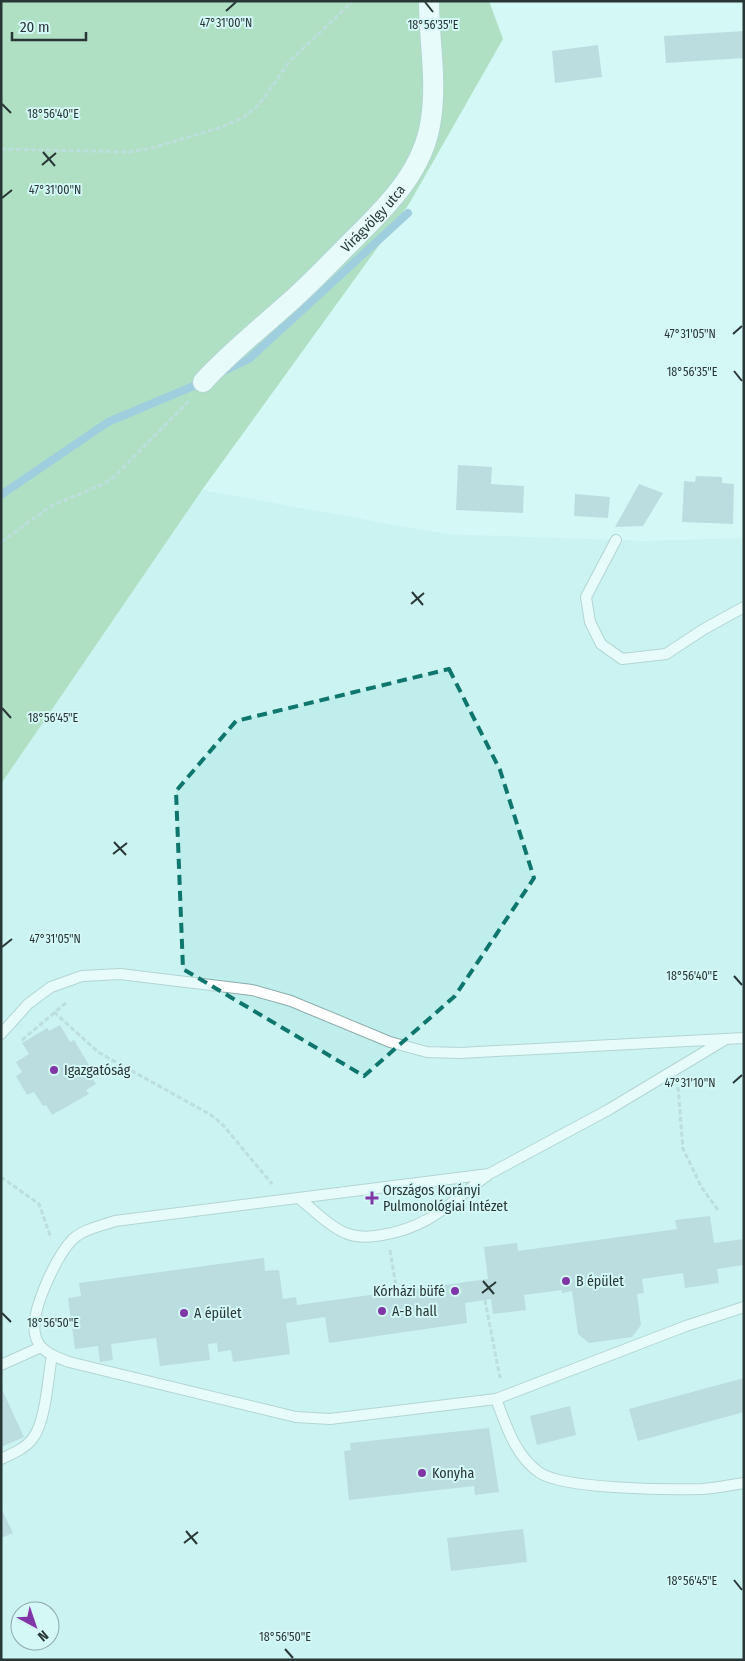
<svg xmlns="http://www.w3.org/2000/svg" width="745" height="1661" font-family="'Fira Sans Condensed',sans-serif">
<rect width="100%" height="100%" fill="#d4f8f6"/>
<path fill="#c0eeec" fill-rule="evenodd" d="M202 490 445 534 644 541 744 538V1660H1V784ZM20 1611H50V1641H20Z"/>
<path fill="#83c385" d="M1 1H489L503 39 409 204 202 490 1 784Z"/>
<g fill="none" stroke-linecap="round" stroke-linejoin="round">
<path stroke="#619cc3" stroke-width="8" d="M222 372 249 359 408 213
M1 495 108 422 203 382"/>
</g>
<path fill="#9dbdc6" d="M744 31V58L666 63 664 36Z
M598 45 602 77 555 83 552 51Z
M458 465 492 467 491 484 524 486 523 513 456 510Z
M696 476 722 477V483L734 484 733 524 682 522 684 481 695 482Z
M639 484 663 493 643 526 615 527Z
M575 494 610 497 608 518 574 516Z
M60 1025 70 1042 74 1040 89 1065 86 1067 96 1084 86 1090 89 1094 52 1115 46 1105 43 1106 34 1092 27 1095 16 1076 22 1072 16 1062 29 1054 22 1043 47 1028 49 1031Z
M710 1216 714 1243 744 1239V1265L717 1269 719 1283 685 1288 683 1273 642 1279 644 1293 637 1294 641 1325 632 1337 589 1343 578 1334 572 1291 562 1293V1290L524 1295 526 1310 493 1314 491 1299 465 1303 467 1323 329 1343 325 1317 286 1323 290 1354 233 1362 231 1350 218 1352 217 1343 208 1344 210 1360 160 1366 156 1338 111 1344 113 1360 100 1362 98 1346 75 1349 68 1298 81 1296 79 1283 264 1258 265 1271 279 1270 283 1299 296 1297 297 1305 488 1279 484 1247 517 1243 518 1251 677 1229 675 1220Z
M744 1378V1412L638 1441 629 1409Z
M1 1387 24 1437 1 1447Z
M570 1406 576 1435 537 1445 530 1416Z
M489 1428 499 1492 475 1495 474 1486 349 1500 344 1451 351 1450 350 1443Z
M1 1508 13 1533 1 1538Z
M523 1529 527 1562 451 1571 447 1538Z"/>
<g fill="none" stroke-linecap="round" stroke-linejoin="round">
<g stroke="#8aacaa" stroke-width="12">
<path id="lane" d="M616 540 586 597 590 622 601 644 622 659 666 654 704 629 744 607
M1 1034 28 1004 51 987 82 976 120 974 252 990 291 1001 390 1042 427 1052 460 1053 744 1038
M726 1039 608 1110 489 1174 115 1221C101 1226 84 1229 73 1239 57 1255 30 1311 35 1334 38 1351 55 1357 69 1362L296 1417 330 1419 496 1399 686 1326 744 1307
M301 1200C315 1211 331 1228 348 1234 359 1238 371 1237 382 1235 431 1227 450 1202 488 1175
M1 1365 41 1347
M496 1399C506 1425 515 1456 540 1473 565 1489 669 1490 702 1489 716 1488 730 1485 744 1483
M1 1459C12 1454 26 1448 33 1438 46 1421 48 1377 52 1355"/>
</g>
<g stroke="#8aacaa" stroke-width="22">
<g id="street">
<path id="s1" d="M203 382C230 352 262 327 292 300 311 283 329 264 347 246 383 210 424 173 431 119 437 79 429 41 429 1"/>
</g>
</g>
<path stroke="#a0bebc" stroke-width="3" stroke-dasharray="5 2.5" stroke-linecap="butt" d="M1 149 129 152 152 148 222 127 244 117 259 105 290 61 353 1
M1 542 51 506 101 485 114 477 190 400
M54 1012 98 1052 211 1115 223 1125 272 1184
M22 1040 67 1002
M678 1087 683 1149 702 1188 718 1210
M1 1177 39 1204 51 1238
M390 1250 397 1292
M485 1300 500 1378"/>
<use href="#lane" stroke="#fff" stroke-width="10"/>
<use href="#street" stroke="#fff" stroke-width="20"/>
</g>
<path d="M0 0H745V1661H0ZM449 669 500 770 534 878 455 996 364 1076 183 969 176 791 236 721Z" fill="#d4f8f6" fill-opacity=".55" fill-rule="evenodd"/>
<path fill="none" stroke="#0f766e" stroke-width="4" stroke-dasharray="10 6" stroke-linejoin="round" d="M449 669 500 770 534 878 455 996 364 1076 183 969 176 791 236 721Z"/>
<path fill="none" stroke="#283636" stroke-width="2" d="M425 2 433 12M226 11 236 2M2 104 11 113M43 152 55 166M42 165 56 153M2 198 12 190M733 334 742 326M734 371 742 381M412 592 423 605M411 604 424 593M2 708 11 718M114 842 126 855M113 854 127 843M2 947 12 939M734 976 742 985M733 1083 742 1075M483 1281 494 1294M482 1293 496 1282M2 1313 11 1322M186 1531 197 1544M184 1543 198 1532M734 1580 742 1590M285 1649 293 1658"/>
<g fill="#8136a7" stroke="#d4f8f6" stroke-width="2">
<circle cx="54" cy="1070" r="5"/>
<path d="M369.5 1190.5h5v5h5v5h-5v5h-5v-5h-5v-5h5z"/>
<circle cx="566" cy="1281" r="5"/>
<circle cx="455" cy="1291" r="5"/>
<circle cx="382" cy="1311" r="5"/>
<circle cx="184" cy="1313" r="5"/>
<circle cx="422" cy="1473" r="5"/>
</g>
<g text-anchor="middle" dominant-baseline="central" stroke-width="4" stroke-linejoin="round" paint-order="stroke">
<g font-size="14" fill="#283636" stroke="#d4f8f6">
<text stroke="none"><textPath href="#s1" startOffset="236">Virágvölgy utca</textPath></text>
</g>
<g font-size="14" fill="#283636" stroke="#d4f8f6" text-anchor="start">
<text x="64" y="1070">Igazgatóság</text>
<text x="383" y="1190">Országos Korányi<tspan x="383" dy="16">Pulmonológiai Intézet</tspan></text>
<text x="576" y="1281">B épület</text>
<text x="445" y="1291" text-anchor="end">Kórházi büfé</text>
<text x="392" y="1311">A-B hall</text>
<text x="194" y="1313">A épület</text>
<text x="432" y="1473">Konyha</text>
</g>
</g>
<g font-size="12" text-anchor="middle" fill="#283636" stroke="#d4f8f6" stroke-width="4" stroke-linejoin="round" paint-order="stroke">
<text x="226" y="27">47°31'00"N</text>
<text x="433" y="29">18°56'35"E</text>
<text x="53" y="118">18°56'40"E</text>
<text x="55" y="194">47°31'00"N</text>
<text x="690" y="338">47°31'05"N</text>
<text x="692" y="376">18°56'35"E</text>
<text x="53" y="722">18°56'45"E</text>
<text x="55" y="943">47°31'05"N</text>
<text x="692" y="980">18°56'40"E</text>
<text x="690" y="1087">47°31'10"N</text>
<text x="53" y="1327">18°56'50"E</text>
<text x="692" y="1585">18°56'45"E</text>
<text x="285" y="1641">18°56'50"E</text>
</g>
<rect width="745" height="1661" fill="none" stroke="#283636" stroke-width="5"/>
<g transform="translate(35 1626) rotate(140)"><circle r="24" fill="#d4f8f6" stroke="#8faaa9"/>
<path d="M0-4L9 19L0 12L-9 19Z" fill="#8136a7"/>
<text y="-8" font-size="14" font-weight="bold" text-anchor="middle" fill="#283636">N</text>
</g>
<path d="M12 32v8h74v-8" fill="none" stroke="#283636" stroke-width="2.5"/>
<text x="20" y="32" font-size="15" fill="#283636" stroke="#d4f8f6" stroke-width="4" paint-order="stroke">20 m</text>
</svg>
